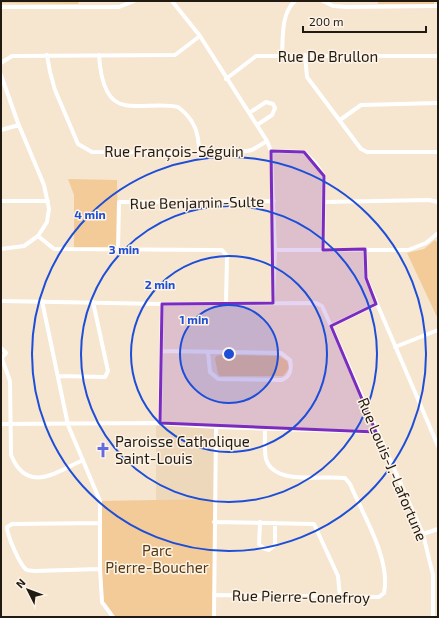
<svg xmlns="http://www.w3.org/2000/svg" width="439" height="618" font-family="'Exo 2',sans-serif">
<rect width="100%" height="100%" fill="#f6e5cf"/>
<path fill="#eed8bc" d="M156 423 216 427 214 499 156 501Z"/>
<path fill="#f2cb99" d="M1 1H123L79 2 78 4 1 3Z
M378 1H434V4H378Z
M68 179 117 180 118 250H74V195Z
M435 240 438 243V319L407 253 424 249Z
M221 355 279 356 287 361 289 368 283 376H220L218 374 215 359 216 356Z
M214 499V617H113L102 602 100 501Z"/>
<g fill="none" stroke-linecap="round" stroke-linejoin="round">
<path stroke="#fff" stroke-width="4" d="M172 1 200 36 267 141 271 151 275 250 273 303
M323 1 333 6 347 7 438 6
M1 7H119L134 1
M47 55 50 72 55 90 78 144 92 152 235 153 252 150 267 141
M99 55C100 72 104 102 125 105 140 108 161 103 178 107 194 119 199 132 199 152
M305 55 307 77 361 149 367 152H438
M282 56C283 38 281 13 295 1
M1 63 12 56 175 55 200 36
M1 75 18 123 44 185 49 209 47 222 38 236 24 246 1 249
M226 79 256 56H438
M249 113 266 102 273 104 275 108 272 115 257 125
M340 120 361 105 438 103
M1 130 19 125
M271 151 304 152 316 164 324 176 323 250
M1 201H48
M324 202 429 200 438 202
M38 236 54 249 222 250 227 256 226 303
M365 249 366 278 438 446
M118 250 119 202 274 201
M275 250H408L426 243 438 233
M1 301 162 304 316 303 322 306 331 326 376 304
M42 301 68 425 100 501V569L102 602 113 617
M331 326 423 534 433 575V617
M395 347 438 330
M1 348 6 353 1 359
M161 351 281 353 290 360C292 369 291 376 282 380L218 379 210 372 208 352
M2 359 10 381 11 455C27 494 55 473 83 460
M58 376 105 377 108 371 93 302
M160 423 162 304
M1 424 156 423 216 427 376 432
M214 522 314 524 338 576 340 597
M260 522 259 544 263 548 269 550 275 545V523
M423 534 438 529
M100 569 34 571C32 570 29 571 27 570 20 566 7 535 7 527L12 524 100 523
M214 595 379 597 384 593C391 559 363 515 350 484L345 478C323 475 274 486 266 459 264 450 265 438 265 428
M214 617 216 427"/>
</g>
<path fill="#7b2cbf" fill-opacity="0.2" stroke="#7b2cbf" stroke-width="3" stroke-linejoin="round" d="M271 151 304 152 324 176 323 250 365 249 366 278 376 304 331 326 376 432 160 423 162 304 273 303Z"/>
<circle cx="229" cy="354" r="49" fill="#1d4ed8" fill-opacity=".12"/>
<g fill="none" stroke="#1d4ed8" stroke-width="2">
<circle cx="229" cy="354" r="49"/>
<circle cx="229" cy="354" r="98"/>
<circle cx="229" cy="354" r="148"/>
<circle cx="229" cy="354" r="197"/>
</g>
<defs>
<g id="church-bare" transform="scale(1.2)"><path d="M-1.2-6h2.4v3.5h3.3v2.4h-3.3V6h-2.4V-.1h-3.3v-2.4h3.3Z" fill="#636ae2" stroke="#fdf3e6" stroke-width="2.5" paint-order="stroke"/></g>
</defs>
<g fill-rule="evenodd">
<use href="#church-bare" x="103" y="450"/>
</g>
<g text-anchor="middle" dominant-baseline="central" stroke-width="3" stroke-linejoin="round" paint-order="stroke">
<g font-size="15" fill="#201a12" stroke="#fdf3e6">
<text x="328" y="56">Rue De Brullon</text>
<text x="174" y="151">Rue François-Séguin</text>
<text transform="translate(197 202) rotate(-1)">Rue Benjamin-Sulte</text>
<text transform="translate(393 469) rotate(67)">Rue Louis-J.-Lafortune</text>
<text transform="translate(301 596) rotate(1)">Rue Pierre-Conefroy</text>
</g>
<g font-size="15" fill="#201a12" stroke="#fdf3e6" text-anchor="start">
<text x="115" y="441">Paroisse Catholique<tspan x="115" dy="17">Saint-Louis</tspan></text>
</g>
<g font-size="15" fill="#543a12" stroke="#fdf3e6">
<text x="157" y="550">Parc<tspan x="157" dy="17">Pierre-Boucher</tspan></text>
</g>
</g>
<circle cx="229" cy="354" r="6" fill="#1d4ed8" stroke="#fdf3e6" stroke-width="2"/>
<g font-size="12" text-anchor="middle" font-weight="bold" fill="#1d4ed8" stroke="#fdf3e6" stroke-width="3" stroke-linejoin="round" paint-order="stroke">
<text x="90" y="219">4 min</text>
<text x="124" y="254">3 min</text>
<text x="160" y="289">2 min</text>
<text x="194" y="324">1 min</text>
</g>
<rect width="439" height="618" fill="none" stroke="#201a12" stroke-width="4"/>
<g transform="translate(28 590) rotate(312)" stroke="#fdf3e6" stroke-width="3" paint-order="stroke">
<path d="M0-3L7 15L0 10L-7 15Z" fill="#201a12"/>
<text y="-6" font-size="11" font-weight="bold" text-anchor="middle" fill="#201a12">N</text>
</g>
<path d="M303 26v6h123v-6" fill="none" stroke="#201a12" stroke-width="2"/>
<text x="309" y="26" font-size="12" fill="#201a12" stroke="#fdf3e6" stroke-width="3" paint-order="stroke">200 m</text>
</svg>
